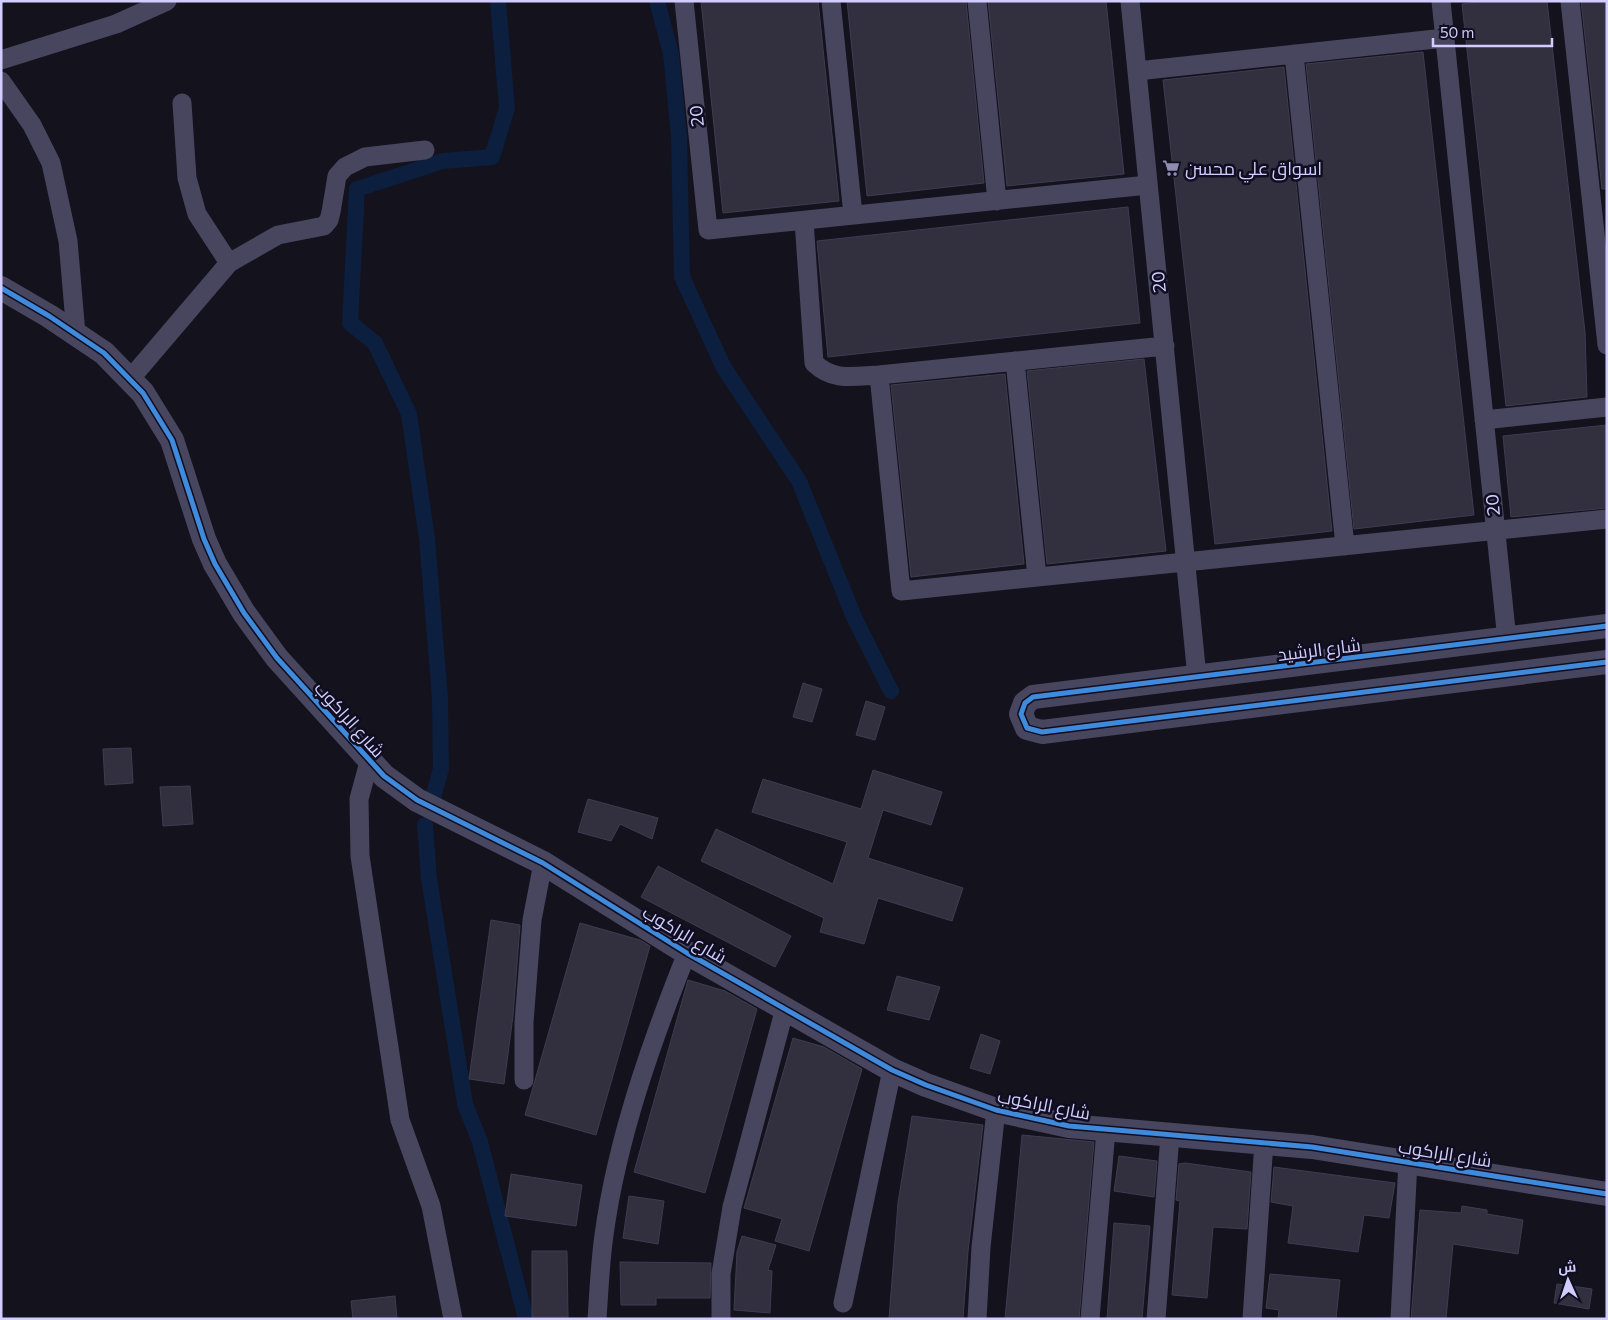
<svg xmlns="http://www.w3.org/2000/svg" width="1608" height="1320" font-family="Commissioner,Cairo,sans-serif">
<rect width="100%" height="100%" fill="#14121d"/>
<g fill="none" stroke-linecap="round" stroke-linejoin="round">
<path stroke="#0c1f3f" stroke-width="16" d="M657 1 671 54 679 137 682 277 724 368 799 481 854 617 891 691
M433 797 441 769 440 698 427 539 409 414 375 343 350 323 357 189 443 161 492 157 507 108 498 1
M425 825 429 879 465 1104 480 1142 526 1319"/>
</g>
<path fill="#322f3f" stroke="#3f3c50" d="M701 1H818L839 201 723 213Z
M847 1H966L984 183 867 196Z
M988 1H1106L1124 174 1007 186Z
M1484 1H1547L1585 332 1587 397 1506 406 1462 4Z
M1581 1H1607V189H1602Z
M1423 52 1474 515 1354 529 1306 64Z
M1284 67 1332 531 1215 544 1163 80Z
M1128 207 1140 323 828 357 817 241Z
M1144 359 1166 551 1047 564 1027 371Z
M1005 374 1024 564 911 577 891 385Z
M1607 425V508L1511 517 1503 436Z
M803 683 822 689 812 722 793 717Z
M866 701 885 707 875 740 856 735Z
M131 748 133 783 105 785 103 749Z
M873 770 942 792 931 825 883 810 868 858 963 888 952 921 878 898 864 944 820 932 824 918 701 861 716 829 833 884 847 842 752 812 763 779 861 809Z
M190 786 193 824 163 826 160 787Z
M588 799 658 818 652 839 620 824 611 841 578 832Z
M658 866 791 936 775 967 641 897Z
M491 920 520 925 513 1016 504 1084 469 1079Z
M580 923 640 940 650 946 596 1135 525 1115Z
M897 976 940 987 929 1020 887 1010Z
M688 980 725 991 757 1009 705 1193 634 1172Z
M981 1034 1000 1041 990 1074 970 1068Z
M793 1038 824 1047 862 1069 809 1251 775 1241 782 1219 744 1208Z
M912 1116 983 1125 968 1251 963 1319H889L898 1203Z
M1022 1135 1094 1142 1079 1319H1005Z
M1119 1156 1157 1161 1154 1197 1114 1191Z
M1185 1163 1251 1172 1247 1229 1213 1227 1207 1298 1172 1295 1180 1201 1176 1200 1179 1164Z
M1274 1167 1395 1183 1389 1218 1364 1215 1358 1252 1288 1243 1293 1206 1271 1202Z
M511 1174 582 1185 576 1226 505 1216Z
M629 1196 664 1201 658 1244 623 1238Z
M1462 1206 1487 1210V1214L1523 1220 1518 1254 1453 1244 1446 1319H1411L1420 1210 1461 1213Z
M1114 1223 1150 1226 1142 1319H1107Z
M742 1236 776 1245 768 1270 772 1271 770 1313 734 1310 737 1252Z
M532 1251H567L568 1317H532Z
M620 1262 711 1263 710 1298H656V1305H621Z
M1270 1274 1340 1280 1336 1319H1278L1279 1310 1266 1308Z
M1557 1284 1592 1289 1589 1309 1554 1303Z
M395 1296 397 1319H353L351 1301Z"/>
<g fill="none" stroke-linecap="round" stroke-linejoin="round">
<path stroke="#47465e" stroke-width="19" d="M684 1 708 230 1148 185
M831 1 853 215
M977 1 997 201
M1130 1 1197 677
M1441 1 1507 640
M1570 1 1607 345
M1294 54 1345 546
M1 60 116 24 167 1
M1137 71 1445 38
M1 81 32 125 51 163 68 241 76 334
M182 103 187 178 197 214 229 263
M804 221 814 363C834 382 854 376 879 375L1165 346
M1015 361 1037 577
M879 375 901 591 1607 519
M131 378 229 263 278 235 324 226 329 220 331 212 337 176 345 167 365 157 425 150
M1484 420 1607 407
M369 762 359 799 360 856 400 1120 431 1206 453 1319
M524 1080V1022L532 920 543 863
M843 1303 892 1070
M597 1319C599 1291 600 1263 604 1235 617 1139 651 1043 687 953
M721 1319V1274L732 1207 785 1008
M977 1319 981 1247 996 1110
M1090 1319 1106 1130
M1156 1319 1170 1135
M1252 1319 1264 1142
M1400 1319 1408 1161"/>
<path stroke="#47465e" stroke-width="24" d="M1 288 49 316 104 353 143 393 172 440 204 539 215 564 244 613 277 658 384 776 417 800 543 863 687 953 892 1070 926 1085 996 1110 1069 1126 1312 1147 1607 1194
M1607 626 1033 697 1025 703 1021 714 1027 728 1042 732 1607 662"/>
<g stroke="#100d21" stroke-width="8">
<path id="cycleway" d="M1 288 49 316 104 353 143 393 172 440 204 539 215 564 244 613 277 658 384 776 417 800 543 863 687 953 892 1070 926 1085 996 1110 1069 1126 1312 1147 1607 1194
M1607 626 1033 697 1025 703 1021 714 1027 728 1042 732 1607 662"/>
</g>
<use href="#cycleway" stroke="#408adc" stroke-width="5"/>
</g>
<defs>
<g id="supermarket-bare" transform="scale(1.35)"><path d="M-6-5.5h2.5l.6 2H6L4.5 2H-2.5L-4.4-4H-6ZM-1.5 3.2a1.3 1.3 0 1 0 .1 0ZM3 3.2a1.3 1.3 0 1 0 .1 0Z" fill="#908cb0" stroke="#100d21" stroke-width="2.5" paint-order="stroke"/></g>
</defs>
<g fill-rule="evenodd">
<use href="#supermarket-bare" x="1171" y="168"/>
</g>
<g text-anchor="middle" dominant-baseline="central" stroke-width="5" stroke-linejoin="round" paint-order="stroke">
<g font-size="18" fill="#d2cdff" stroke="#100d21">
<text transform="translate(696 116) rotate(-96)">20</text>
<text transform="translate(1158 282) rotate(-96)">20</text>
<text transform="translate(1492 505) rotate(-95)">20</text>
<text transform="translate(1319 649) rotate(-7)">شارع الرشيد</text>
<text transform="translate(350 719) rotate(48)">شارع الراكوب</text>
<text transform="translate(685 934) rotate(31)">شارع الراكوب</text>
<text transform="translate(1044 1104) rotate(11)">شارع الراكوب</text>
<text transform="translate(1445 1153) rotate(9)">شارع الراكوب</text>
</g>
<g font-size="18" fill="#d2cdff" stroke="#100d21" text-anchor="start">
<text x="1185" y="168">اسواق علي محسن</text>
</g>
</g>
<rect width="1608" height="1320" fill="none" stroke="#d2cdff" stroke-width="5"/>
<g transform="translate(1568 1280) rotate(357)" stroke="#100d21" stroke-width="4" paint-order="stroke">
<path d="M0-4L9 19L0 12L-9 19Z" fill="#d2cdff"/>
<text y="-8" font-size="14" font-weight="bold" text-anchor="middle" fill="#d2cdff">ش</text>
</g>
<path d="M1433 38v8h119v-8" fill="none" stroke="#d2cdff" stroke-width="2.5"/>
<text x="1440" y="38" font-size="15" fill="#d2cdff" stroke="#100d21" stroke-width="4" paint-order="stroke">50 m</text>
</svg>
